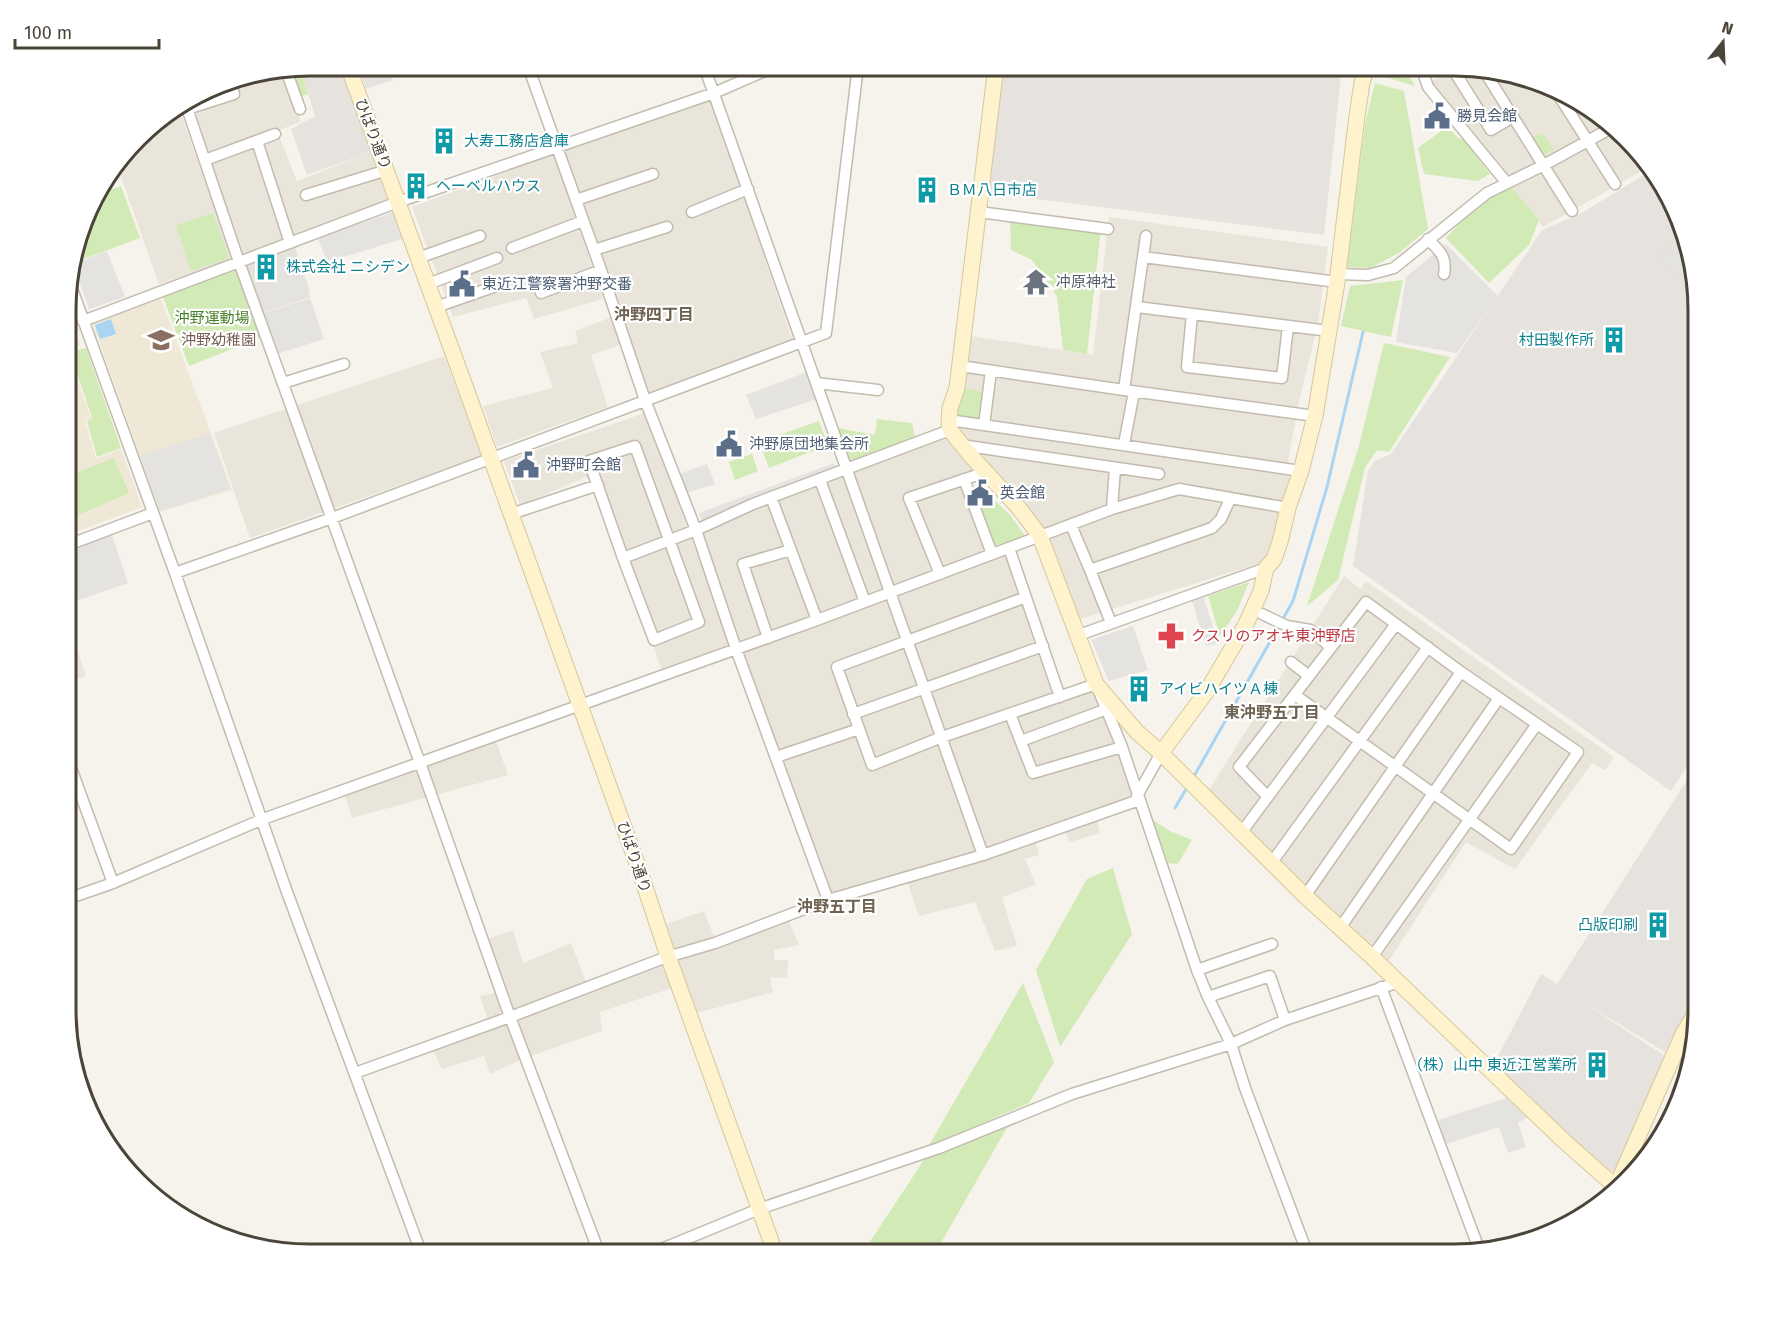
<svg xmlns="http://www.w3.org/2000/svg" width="1765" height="1321" font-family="'Fira Sans','Noto Sans JP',sans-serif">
<rect width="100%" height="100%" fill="#f6f3ec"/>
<path fill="#eae5da" d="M1446 66 1471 67 1548 84 1616 126 1647 168 1543 227 1430 83 1448 71Z
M288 70 300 122 277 131 297 181 373 151 392 202 244 259 189 103 231 79Z
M711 100 792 339 648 393 564 152Z
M179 109 233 260 159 284 117 166 149 126Z
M554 154 603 299 534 319 526 298 453 317 412 207Z
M1109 217 1328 247 1318 324 1298 406 1287 467 1301 471 1274 559 1077 620 1040 536 986 472 964 480 992 554 1009 548 1059 696 1096 684 1139 800 1096 815 1100 833 1070 842 1063 827 1034 837 1039 855 1025 859 1036 885 1002 897 1017 946 995 951 975 902 919 916 905 875 828 900 696 530 949 430 957 388 964 335 1093 355Z
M612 317 622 344 591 355 608 407 497 447 483 406 553 388 540 352 578 343 575 331Z
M444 356 482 456 250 538 214 433Z
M645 413 731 645 661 669 605 491 586 477 520 505 504 461Z
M1344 576 1360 589 1366 581 1614 757 1605 770 1592 763 1515 869 1466 842 1386 965 1373 948 1207 793Z
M67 620 86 676 67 682Z
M496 741 508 775 352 818 345 796Z
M704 911 716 942 788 919 799 945 774 950V960H788L787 978 770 977 773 992 690 1015 678 986 600 1012 602 1031 525 1058 490 1074 484 1056 442 1069 431 1046 489 1024 480 996 502 991 483 940 513 930 523 963 571 943 588 987 668 956 658 927Z"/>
<path fill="#e6e2dd" d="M310 66H341L373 151 307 175 291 129 315 116 300 68Z
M1002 66H1342L1324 235 987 193Z
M1650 171 1674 202 1699 310V748L1671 791 1353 566 1368 471 1375 461 1391 454 1542 230 1582 213Z
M295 246 310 297 262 313 244 265Z
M1699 761 1698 997 1665 1052 1581 1001 1665 1056 1616 1170 1609 1172 1494 1064 1541 974 1557 984Z"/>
<path fill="#efe8d6" d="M161 299 232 490 160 512 92 321Z
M68 311 80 345 68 350Z
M68 354 91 418 85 420 96 459 121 449 142 507 68 535Z"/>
<path fill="#d2eab5" d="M1377 66H1407V73L1415 86 1375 74Z
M300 68 308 94 298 97 287 70Z
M1375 83 1404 91 1428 229 1399 253 1370 268 1347 267 1365 124Z
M1448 126 1457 137 1464 140 1490 174 1478 181 1424 174 1418 148Z
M1542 133 1554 149 1542 156 1529 139Z
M1509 184 1539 220 1529 245 1489 283 1446 238 1488 194Z
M121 186 140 238 73 263 96 195Z
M213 213 229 258 191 271 176 225Z
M1010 216 1101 228 1087 354 1063 350 1057 296 1032 260 1011 250Z
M237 269 262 337 189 366 163 297Z
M1403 280 1391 337 1341 326 1350 286Z
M1384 343 1450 357 1389 452 1377 450 1365 468 1338 580 1307 606 1359 446Z
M86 348 121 448 97 457 87 421 92 418 70 352Z
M957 388 988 392 984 425 949 420Z
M877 419 912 423 916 442 847 469 833 427 875 435Z
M819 421 828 445 769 468 759 442Z
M752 454 758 471 735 480 729 462Z
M114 458 129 493 78 515 68 492V476Z
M992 498 1010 515 1026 537 993 546 976 505Z
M1249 582 1237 611 1220 636 1208 596Z
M1151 819 1170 831 1192 840 1178 864 1168 863Z
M1113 868 1132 934 1060 1047 1036 970 1087 879Z
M1023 983 1054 1062 1029 1103 928 1147Z
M1008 1126 934 1255H861L924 1160Z"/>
<path fill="#e5e3e0" d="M358 66H388L393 80 366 89Z
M393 212 402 239 327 262 318 238Z
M1680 229 1693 285 1659 260Z
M1446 244 1498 296 1457 353 1396 342 1406 277Z
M107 251 125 297 89 309 73 264Z
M300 262 310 292 306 293 307 296 262 312 254 289 266 284 265 280 280 274 279 270Z
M310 298 324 339 277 354 264 313Z
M807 372 817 399 756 419 746 395Z
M210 433 230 489 160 511 140 456Z
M834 463 838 471 702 521 699 513Z
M707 464 715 484 686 493 679 474Z
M112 535 128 583 67 604 68 551Z
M1204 598 1218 643 1206 646 1192 601Z
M1133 626 1148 670 1109 681 1091 640Z
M1510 1097 1531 1115 1518 1123 1526 1147 1508 1153 1499 1127 1446 1144 1438 1120Z"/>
<path fill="#a9d4f2" d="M111 319 116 334 100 339 95 325Z"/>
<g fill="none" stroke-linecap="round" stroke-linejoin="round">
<path stroke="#a9d4f2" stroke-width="3" d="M1193 778 1293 601 1327 487 1363 332
M1175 808 1188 786"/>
<g stroke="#c2bbae" stroke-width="13">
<path id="street" d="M528 66 601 270 645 400 696 530 623 558
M704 66 983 855
M1421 66 1428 87 1506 182
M1451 66 1491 130 1513 117
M1483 69 1572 211
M286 70 300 109
M1554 88 1615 184
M186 105 239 262 420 763 510 1017 600 1255
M187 109 234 94 230 80
M257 141 290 243
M205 160 275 134
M306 195 387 170
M576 200 653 174
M692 212 748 189
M979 212 1108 229
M1146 236 1124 390 1315 416
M1428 239C1440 252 1447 256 1444 274
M512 248 583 221
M594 250 667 227
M1143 257 1337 282
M418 258 480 236
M1338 274 1368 275 1394 268 1487 193 1544 165 1615 126
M68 278 175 573 287 892 422 1255
M428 284 497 258
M541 293 601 270
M436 307 496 286
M1137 307 1329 331
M1192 314 1187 367 1282 378 1288 326
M83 321 398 202 714 93 776 66
M960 366 1124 390
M283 383 344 364
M816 383 878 390
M949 420 1301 471
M984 425 991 371
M1124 444 1134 392
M961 445 1159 474
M635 446 699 622 654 640 623 558 589 461Z
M964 479 992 554
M820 480 865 602
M771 497 817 620
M1112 509 1115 468
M511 514 598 485
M1071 525 1090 570 1212 528 1221 519 1230 499
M68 545 153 513
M1009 548 1060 697
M1090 570 1111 623
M175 573 332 518 826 333 858 66
M940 574 909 498 986 472
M1026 597 837 667 872 765 942 737 1096 684 1122 747 1197 970 1208 997 1231 1044 1245 1088 1308 1255
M1262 614 1287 626 1310 630 1331 647
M1079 635 1266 568
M768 638 743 564 791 550
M1291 662 1309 676
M853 714 1043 646
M1010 714 1033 773 1122 747
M1021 741 1107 709
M67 757 113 883
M776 757 859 729
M1137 796 1161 753
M1268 797 1239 767 1366 602 1461 672 1578 752 1511 849 1295 695
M1241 833 1396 624
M1272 862 1428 647
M1305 896 1461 672
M67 899 113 883 263 819 817 620 1112 509 1179 489 1288 508
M828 900 736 649 696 530 753 504 950 430
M1340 928 1499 698
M1372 957 1537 724
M1197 970 1272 944
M1381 987 1479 1249
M1208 997 1270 976 1285 1020
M355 1073 510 1017 664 958 715 943 828 900 983 855 1139 800
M647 1255 759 1209 939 1148 1072 1094 1231 1044 1285 1020 1399 982"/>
</g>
<g stroke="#d6c79b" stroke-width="17">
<path id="secondary" d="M348 66 465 386 639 869 668 956 776 1255
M996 66 957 388 950 408 949 423 950 430 971 456 1018 507 1040 536 1096 684 1137 732 1161 753 1305 896 1372 957 1564 1141 1617 1188
M1161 753 1207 691 1245 626 1261 591 1266 568 1274 559 1280 542 1288 508 1301 471 1315 416 1337 282 1357 116 1362 83 1367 66
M1616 1187 1683 1034 1698 1009"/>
</g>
<use href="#street" stroke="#fff" stroke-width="10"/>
<use href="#secondary" stroke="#fff3cd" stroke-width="15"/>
</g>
<defs>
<g id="civic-bare" transform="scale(2.07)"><path d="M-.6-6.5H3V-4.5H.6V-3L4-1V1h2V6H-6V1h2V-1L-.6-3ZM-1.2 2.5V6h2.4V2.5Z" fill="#5c6f8a" stroke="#fff" stroke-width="2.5" paint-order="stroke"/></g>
<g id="building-bare" transform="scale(2.07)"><path d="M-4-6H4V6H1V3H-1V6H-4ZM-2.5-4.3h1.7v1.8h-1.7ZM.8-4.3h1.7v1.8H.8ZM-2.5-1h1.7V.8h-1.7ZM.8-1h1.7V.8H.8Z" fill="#0f9aa8" stroke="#fff" stroke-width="2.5" paint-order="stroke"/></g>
<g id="temple-bare" transform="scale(2.07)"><path d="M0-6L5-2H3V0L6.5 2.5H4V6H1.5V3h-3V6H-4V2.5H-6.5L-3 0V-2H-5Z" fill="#6b7280" stroke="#fff" stroke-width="2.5" paint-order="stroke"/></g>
<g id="school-bare" transform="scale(2.07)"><path d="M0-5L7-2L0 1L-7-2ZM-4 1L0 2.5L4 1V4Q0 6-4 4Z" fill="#8d6e63" stroke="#fff" stroke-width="2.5" paint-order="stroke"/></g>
<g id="pharmacy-bare" transform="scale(2.07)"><path d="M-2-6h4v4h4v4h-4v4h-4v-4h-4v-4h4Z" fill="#e0444e" stroke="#fff" stroke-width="2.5" paint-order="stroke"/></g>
</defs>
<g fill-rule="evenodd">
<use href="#civic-bare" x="1437" y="116"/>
<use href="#building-bare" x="444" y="141"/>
<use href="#building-bare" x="416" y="186"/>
<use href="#building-bare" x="927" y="190"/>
<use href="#building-bare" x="266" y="267"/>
<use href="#temple-bare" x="1036" y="282"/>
<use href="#civic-bare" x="462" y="284"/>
<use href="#school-bare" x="161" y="340"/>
<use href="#building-bare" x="1614" y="340"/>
<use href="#civic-bare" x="729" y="444"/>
<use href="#civic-bare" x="526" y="465"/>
<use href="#civic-bare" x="980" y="493"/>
<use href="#pharmacy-bare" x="1171" y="636"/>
<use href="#building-bare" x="1139" y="689"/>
<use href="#building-bare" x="1658" y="925"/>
<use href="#building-bare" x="1597" y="1065"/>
</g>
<g text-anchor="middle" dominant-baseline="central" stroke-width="4.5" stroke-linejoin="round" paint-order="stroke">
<g font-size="15" fill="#4e5e75" stroke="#fff" text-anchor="start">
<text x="1457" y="116">勝見会館</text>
<text x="482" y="284">東近江警察署沖野交番</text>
<text x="749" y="444">沖野原団地集会所</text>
<text x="546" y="465">沖野町会館</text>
<text x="1000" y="493">英会館</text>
</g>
<g font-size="15" fill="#4b4439" stroke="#fff">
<text transform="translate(373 134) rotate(69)">ひばり通り</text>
<text transform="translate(634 857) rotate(71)">ひばり通り</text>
</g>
<g font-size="15" fill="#0d838f" stroke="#fff" text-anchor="start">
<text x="464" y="141">大寿工務店倉庫</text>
<text x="436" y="186">ヘーベルハウス</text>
<text x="947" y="190">ＢＭ八日市店</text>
<text x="286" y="267">株式会社 ニシデン</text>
<text x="1594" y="340" text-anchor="end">村田製作所</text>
<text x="1159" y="689">アイビハイツＡ棟</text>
<text x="1638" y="925" text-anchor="end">凸版印刷</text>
<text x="1577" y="1065" text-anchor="end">（株）山中 東近江営業所</text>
</g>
<g font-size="15" fill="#5b616d" stroke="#fff" text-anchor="start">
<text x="1056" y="282">冲原神社</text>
</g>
<g font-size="15" fill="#4a7f2a" stroke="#fff">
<text x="212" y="318">沖野運動場</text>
</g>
<g font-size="15" fill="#785e54" stroke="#fff" text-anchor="start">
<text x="181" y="340">沖野幼稚園</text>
</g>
<g font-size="15" fill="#be3a42" stroke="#fff" text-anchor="start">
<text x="1191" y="636">クスリのアオキ東沖野店</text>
</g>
<g font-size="16" font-weight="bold" fill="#6e6250" stroke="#fff">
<text x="654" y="314">沖野四丁目</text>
<text x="1272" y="712">東沖野五丁目</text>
<text x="837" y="906">沖野五丁目</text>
</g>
</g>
<path d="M0 0H1765V1321H0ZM310 76H1454A234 234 0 0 1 1688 310V1010A234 234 0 0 1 1454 1244H310A234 234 0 0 1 76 1010V310A234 234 0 0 1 310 76Z" fill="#fff" fill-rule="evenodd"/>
<path fill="none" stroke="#4b4439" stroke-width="3" d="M310 76H1454A234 234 0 0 1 1688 310V1010A234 234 0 0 1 1454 1244H310A234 234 0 0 1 76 1010V310A234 234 0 0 1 310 76Z"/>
<g transform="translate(1723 42) rotate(18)" stroke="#ffffff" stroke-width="4.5" paint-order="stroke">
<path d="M0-4.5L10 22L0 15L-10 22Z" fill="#4b4439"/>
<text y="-9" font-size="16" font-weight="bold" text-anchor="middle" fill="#4b4439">N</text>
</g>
<path d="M15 39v9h144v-9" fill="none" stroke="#4b4439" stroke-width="3"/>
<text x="24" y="39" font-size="18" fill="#4b4439" stroke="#ffffff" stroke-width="4.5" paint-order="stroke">100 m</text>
</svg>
